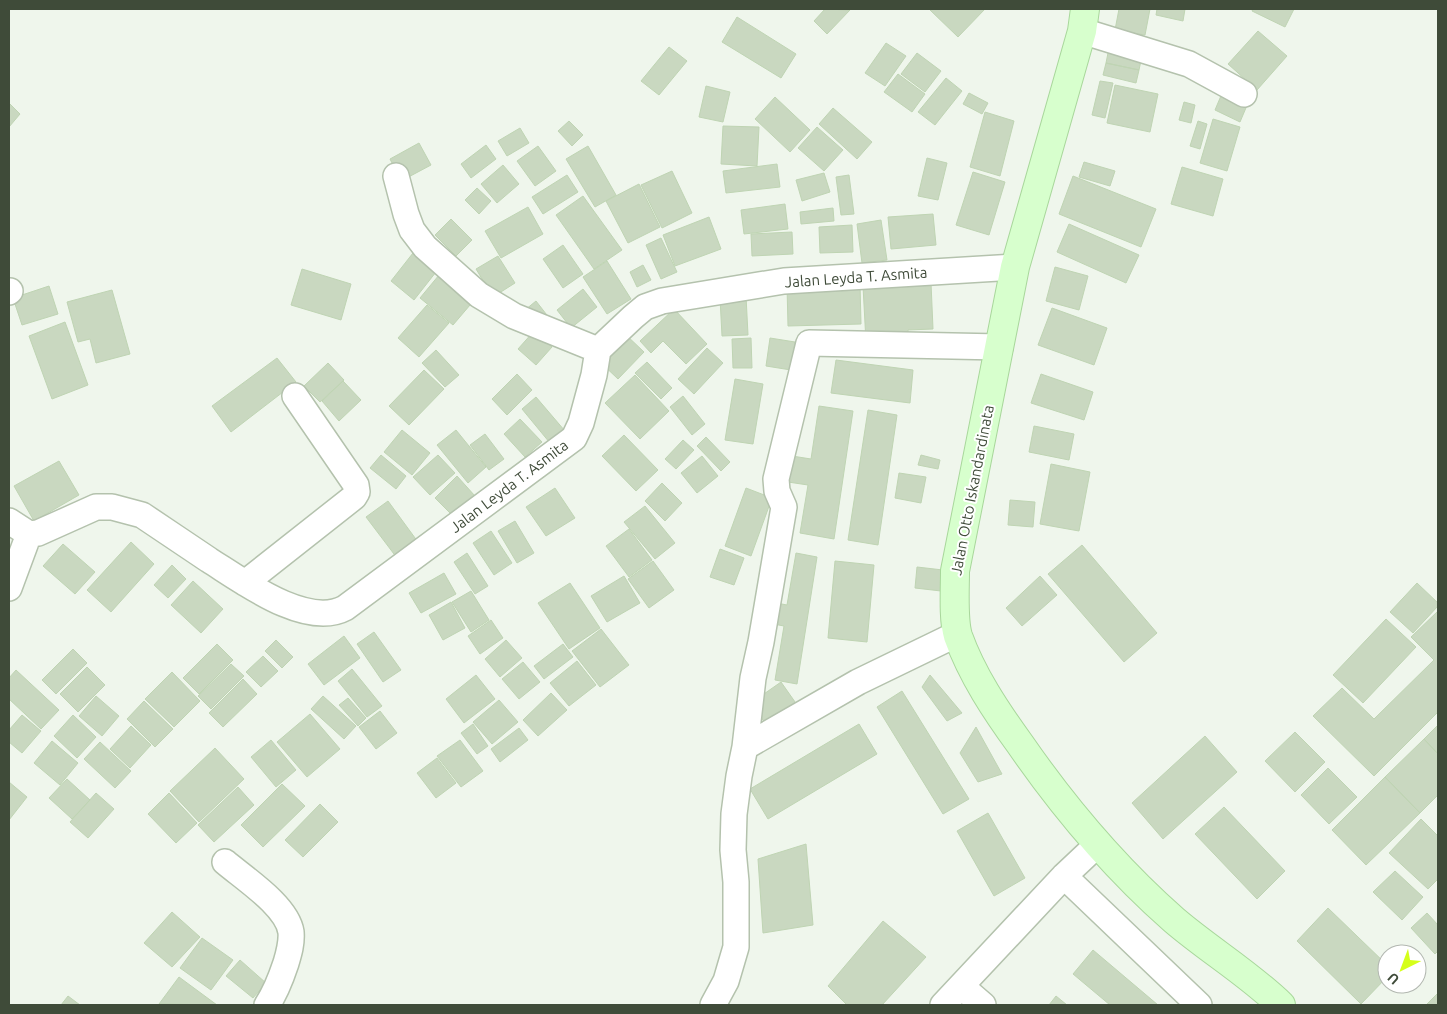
<svg xmlns="http://www.w3.org/2000/svg" width="1447" height="1014" font-family="Ubuntu,sans-serif">
<rect width="100%" height="100%" fill="#eff6ec"/>
<path fill="#c9d8c0" stroke="#bfd4b3" d="M825 9 850 10 827 34 814 21Z
M929 9H985L958 37Z
M1119 9H1150L1145 35 1115 30Z
M1157 9H1185L1183 21 1156 15Z
M1253 9H1294L1285 27 1252 11Z
M737 17 796 54 781 78 722 42Z
M1258 31 1287 56 1257 90 1228 64Z
M886 43 906 56 885 86 865 73Z
M1110 43 1143 51 1139 70 1106 63Z
M669 47 687 61 659 95 641 81Z
M917 53 941 71 925 92 901 74Z
M1106 63 1139 70 1136 83 1103 75Z
M898 74 925 94 912 112 884 92Z
M946 78 962 91 935 125 918 112Z
M1100 81 1113 83 1105 118 1092 115Z
M1115 85 1158 94 1150 132 1107 123Z
M706 86 730 92 723 122 699 117Z
M1223 91 1248 103 1240 122 1215 110Z
M969 93 988 103 982 114 963 104Z
M775 97 810 130 790 152 755 119Z
M1184 102 1195 105 1191 123 1179 120Z
M9 103 20 114 9 127Z
M833 108 872 142 857 159 819 124Z
M985 112 1014 121 1000 176 970 167Z
M1213 119 1240 127 1227 171 1200 163Z
M569 121 583 135 572 146 558 131Z
M1198 121 1207 124 1200 149 1190 146Z
M723 126 759 127 757 166 721 164Z
M817 127 843 150 824 171 798 148Z
M520 128 529 143 507 156 498 141Z
M419 143 431 165 401 181 390 159Z
M486 145 496 159 471 178 461 164Z
M538 146 556 171 535 186 517 161Z
M588 146 616 195 595 207 566 159Z
M927 158 947 163 938 200 918 196Z
M1084 162 1115 171 1110 186 1079 177Z
M777 164 780 187 726 193 723 171Z
M503 165 519 184 497 203 481 184Z
M1182 167 1223 179 1213 216 1171 204Z
M672 171 692 213 662 228 641 185Z
M973 172 1005 182 989 235 956 225Z
M824 173 830 192 802 201 796 180Z
M567 175 578 192 543 214 532 197Z
M849 175 854 214 841 215 836 177Z
M1073 176 1156 209 1141 247 1059 214Z
M639 184 660 227 628 243 606 201Z
M477 188 491 201 479 214 465 200Z
M583 196 622 250 594 269 556 215Z
M785 204 788 229 744 234 741 210Z
M528 207 543 234 501 258 485 231Z
M833 208 834 221 801 224 800 212Z
M933 214 936 245 891 249 888 217Z
M709 217 721 249 675 266 663 235Z
M451 219 472 240 456 256 435 235Z
M881 220 887 260 862 263 857 224Z
M1069 224 1139 255 1126 283 1057 252Z
M852 225 853 252 820 253 819 227Z
M792 232 793 254 752 256 751 234Z
M661 238 677 272 661 279 646 245Z
M563 245 583 274 563 288 543 259Z
M413 253 436 272 414 300 391 281Z
M498 256 515 283 493 297 476 269Z
M607 261 631 299 607 314 583 277Z
M643 265 651 280 637 287 630 272Z
M1055 267 1088 276 1079 310 1046 301Z
M302 269 351 284 341 320 291 305Z
M444 269 476 298 453 325 420 298Z
M931 283 933 329 908 330V341L866 342 863 286Z
M860 284 861 324 788 326 787 286Z
M49 286 58 314 22 325 13 298Z
M583 289 597 307 571 328 557 310Z
M112 290 130 354 96 363 90 339 78 342 67 302Z
M746 296 748 335 722 336 720 298Z
M536 301 550 319 525 310Z
M427 305 449 323 419 357 398 338Z
M1052 308 1107 328 1094 365 1038 345Z
M674 309 707 344 686 364 663 341 651 353 640 341Z
M65 322 88 385 52 399 29 336Z
M534 331 552 347 536 365 518 349Z
M623 332 644 352 618 379 597 359Z
M751 338 752 368H733L732 339Z
M770 338 795 342 791 370 766 366Z
M707 348 723 363 694 394 678 379Z
M436 350 459 375 445 387 422 363Z
M277 358 296 382 231 432 212 406Z
M836 360 913 370 910 403 831 393Z
M647 362 672 388 661 399 635 373Z
M328 363 344 380 320 402 304 386Z
M424 370 444 389 409 425 389 406Z
M517 374 532 390 507 415 492 399Z
M1041 374 1093 392 1084 420 1031 403Z
M635 375 669 411 640 439 605 403Z
M735 379 763 384 753 444 725 440Z
M343 381 361 400 339 421 322 401Z
M683 396 705 424 692 435 670 407Z
M536 397 565 431 550 443 522 409Z
M819 406 853 411 834 539 800 533 808 485 788 482 792 456 811 459Z
M868 410 897 415 878 545 848 540Z
M520 419 542 442 525 457 504 434Z
M1034 426 1074 434 1069 460 1029 452Z
M402 430 430 453 412 475 384 452Z
M456 430 486 467 468 483 437 445Z
M485 434 504 459 489 470 470 445Z
M624 435 658 470 636 491 602 456Z
M706 437 730 462 721 471 697 446Z
M683 440 694 450 676 469 665 459Z
M381 455 406 476 396 489 370 468Z
M438 455 455 473 430 495 413 477Z
M921 455 940 460 938 469 918 465Z
M702 456 718 476 697 493 681 473Z
M59 461 79 495 34 521 14 486Z
M1051 464 1090 472 1079 531 1040 524Z
M899 473 926 477 921 503 895 498Z
M457 476 475 496 454 517 435 498Z
M662 483 682 503 665 521 645 501Z
M555 488 575 518 546 536 526 507Z
M746 488 772 498 751 556 725 546Z
M1010 500 1035 502 1033 527 1008 525Z
M388 501 418 542 397 558 366 517Z
M645 506 675 543 655 559 624 522Z
M515 521 534 553 517 563 498 531Z
M629 529 652 560 629 577 606 546Z
M491 531 512 563 494 575 473 543Z
M131 542 154 564 111 612 87 590Z
M63 544 95 572 75 594 43 566Z
M1082 545 1157 633 1124 662 1048 574Z
M720 549 744 558 734 585 710 577Z
M467 553 488 586 475 594 454 562Z
M796 553 817 557 797 684 775 680 784 626 768 623 771 602 787 605Z
M653 561 674 590 649 608 628 579Z
M835 561 874 565 867 642 828 638Z
M172 565 186 579 168 598 154 585Z
M917 567 943 570 941 591 915 588Z
M444 573 456 594 421 613 409 593Z
M624 576 640 603 607 622 591 596Z
M1040 576 1057 595 1022 626 1006 608Z
M193 581 223 609 201 633 171 605Z
M570 583 600 628 569 649 538 603Z
M1417 583 1438 603V606L1413 633 1390 612Z
M471 591 489 620 471 632 452 602Z
M451 602 465 628 443 640 429 615Z
M1438 611V712L1374 776 1313 716 1342 688 1374 719 1434 660 1411 637Z
M1386 619 1416 647 1363 703 1333 675Z
M491 620 503 638 480 654 468 636Z
M601 629 629 665 600 687 572 651Z
M374 632 401 670 383 682 357 644Z
M344 636 360 658 324 685 308 664Z
M276 640 293 657 282 668 265 651Z
M506 640 522 658 500 677 485 659Z
M217 644 233 660 199 694 183 678Z
M563 644 573 657 544 679 534 666Z
M73 649 87 663 56 694 42 680Z
M263 656 278 671 261 687 246 672Z
M577 661 596 685 569 706 550 683Z
M523 662 540 682 519 699 502 679Z
M231 664 244 676 211 709 198 696Z
M87 667 105 685 78 712 60 694Z
M352 669 382 706 367 717 338 681Z
M16 670 59 710 41 729 9 699V678Z
M172 672 200 701 174 727 145 699Z
M476 675 495 699 464 723 446 699Z
M930 675 962 713 947 721 922 687Z
M243 679 257 694 223 727 209 713Z
M781 682 800 709 770 730 751 703Z
M902 691 969 799 943 814 877 707Z
M551 693 567 710 538 736 523 720Z
M96 696 119 716 102 736 79 716Z
M323 696 356 726 344 739 311 709Z
M348 698 366 718 358 726 339 705Z
M499 700 518 722 492 744 473 722Z
M144 701 173 729 155 747 127 719Z
M380 711 397 733 376 749 359 727Z
M310 714 340 749 307 777 277 742Z
M22 715 41 731 22 753 9 742V730Z
M73 715 96 737 77 758 54 736Z
M473 724 488 746 477 754 461 733Z
M859 724 877 754 768 819 750 789Z
M1438 725V754L1424 739Z
M131 726 151 745 130 768 110 749Z
M976 727 1002 774 978 782 960 753Z
M519 728 528 740 500 762 491 749Z
M1295 732 1325 762 1295 792 1265 761Z
M1205 736 1237 772 1163 839 1132 803Z
M1424 739 1438 754V795L1420 813 1385 777Z
M271 740 296 770 276 787 251 757Z
M460 740 483 771 461 787 437 756Z
M52 741 78 763 60 785 34 763Z
M100 742 131 771 115 788 84 759Z
M215 748 244 779 199 822 170 791Z
M437 758 456 783 436 798 417 773Z
M1328 768 1357 797 1329 824 1301 795Z
M1385 777 1420 813 1366 865 1332 830Z
M67 779 90 800 72 819 49 798Z
M9 782 27 797 9 820Z
M282 784 305 806 263 847 241 825Z
M238 787 254 805 214 842 198 825Z
M96 793 114 809 88 838 70 822Z
M169 793 197 823 176 843 148 814Z
M320 804 338 822 303 857 285 840Z
M1224 807 1285 871 1257 899 1195 834Z
M988 813 1025 878 994 896 957 831Z
M1421 819 1438 836V879L1428 889 1389 853Z
M806 844 813 925 763 933 758 859Z
M1395 871 1423 897 1402 920 1373 892Z
M1328 908 1387 965V977L1361 1004 1297 941Z
M172 912 200 937 172 967 144 943Z
M1427 913 1438 925V951L1435 954 1411 928Z
M883 921 926 957 882 1005H847L828 986Z
M202 938 233 960 211 990 180 968Z
M1093 950 1158 1005H1110L1073 974Z
M240 960 266 983 253 998 226 976Z
M179 977 217 1005 159 1004Z
M1438 993V1005H1426Z
M68 996 80 1005H61Z
M1056 996 1067 1005H1049Z"/>
<g fill="none" stroke-linecap="round" stroke-linejoin="round">
<g stroke="#b4c2ad" stroke-width="28">
<path id="minor" d="M1082 31 1189 64 1244 94
M396 176 406 214 412 230 425 247 479 295 514 316 598 350
M9 292 10 291
M9 521 29 534 38 533 96 507H112L142 515C164 530 187 545 209 560 241 580 306 629 345 608L574 438 581 423 594 375 598 350 633 317 645 307 662 301 784 281 1015 267
M245 583 354 497 357 492 356 485 295 396
M9 588 29 534
M745 747 858 682 957 634
M225 862C245 879 287 906 291 932 292 943 289 953 286 963 281 978 276 992 267 1005
M1064 876 1199 1005
M961 986 983 1005
M713 1005 726 981 736 947V882L733 850 734 814 739 776 745 747 753 678 761 642 784 507 777 491 776 479 809 343 1000 347
M943 1005 1064 876 1098 844"/>
</g>
<g stroke="#a8d79b" stroke-width="30">
<path id="secondary" d="M1085 9 1082 31 1015 267 955 571C955 589 953 620 958 636 972 675 996 711 1020 744 1065 809 1115 868 1174 920 1209 950 1248 973 1281 1005"/>
</g>
<use href="#minor" stroke="#fff" stroke-width="25"/>
<use href="#secondary" stroke="#d7ffcd" stroke-width="28"/>
</g>
<g text-anchor="middle" dominant-baseline="central" stroke-width="4" stroke-linejoin="round" paint-order="stroke">
<g font-size="15" fill="#3f4b39" stroke="#fff">
<text transform="translate(856 277) rotate(-4)">Jalan Leyda T. Asmita</text>
<text transform="translate(509 486) rotate(-37)">Jalan Leyda T. Asmita</text>
<text transform="translate(972 490) rotate(-79)">Jalan Otto Iskandardinata</text>
</g>
</g>
<rect width="1447" height="1014" fill="none" stroke="#3f4b39" stroke-width="20"/>
<g transform="translate(1402 969) rotate(222)"><circle r="24" fill="#ffffff" stroke="#b2b7b0"/>
<path d="M0-4L9 19L0 12L-9 19Z" fill="#d5ff1a"/>
<text y="-8" font-size="14" font-weight="bold" text-anchor="middle" fill="#3f4b39">U</text>
</g>
</svg>
